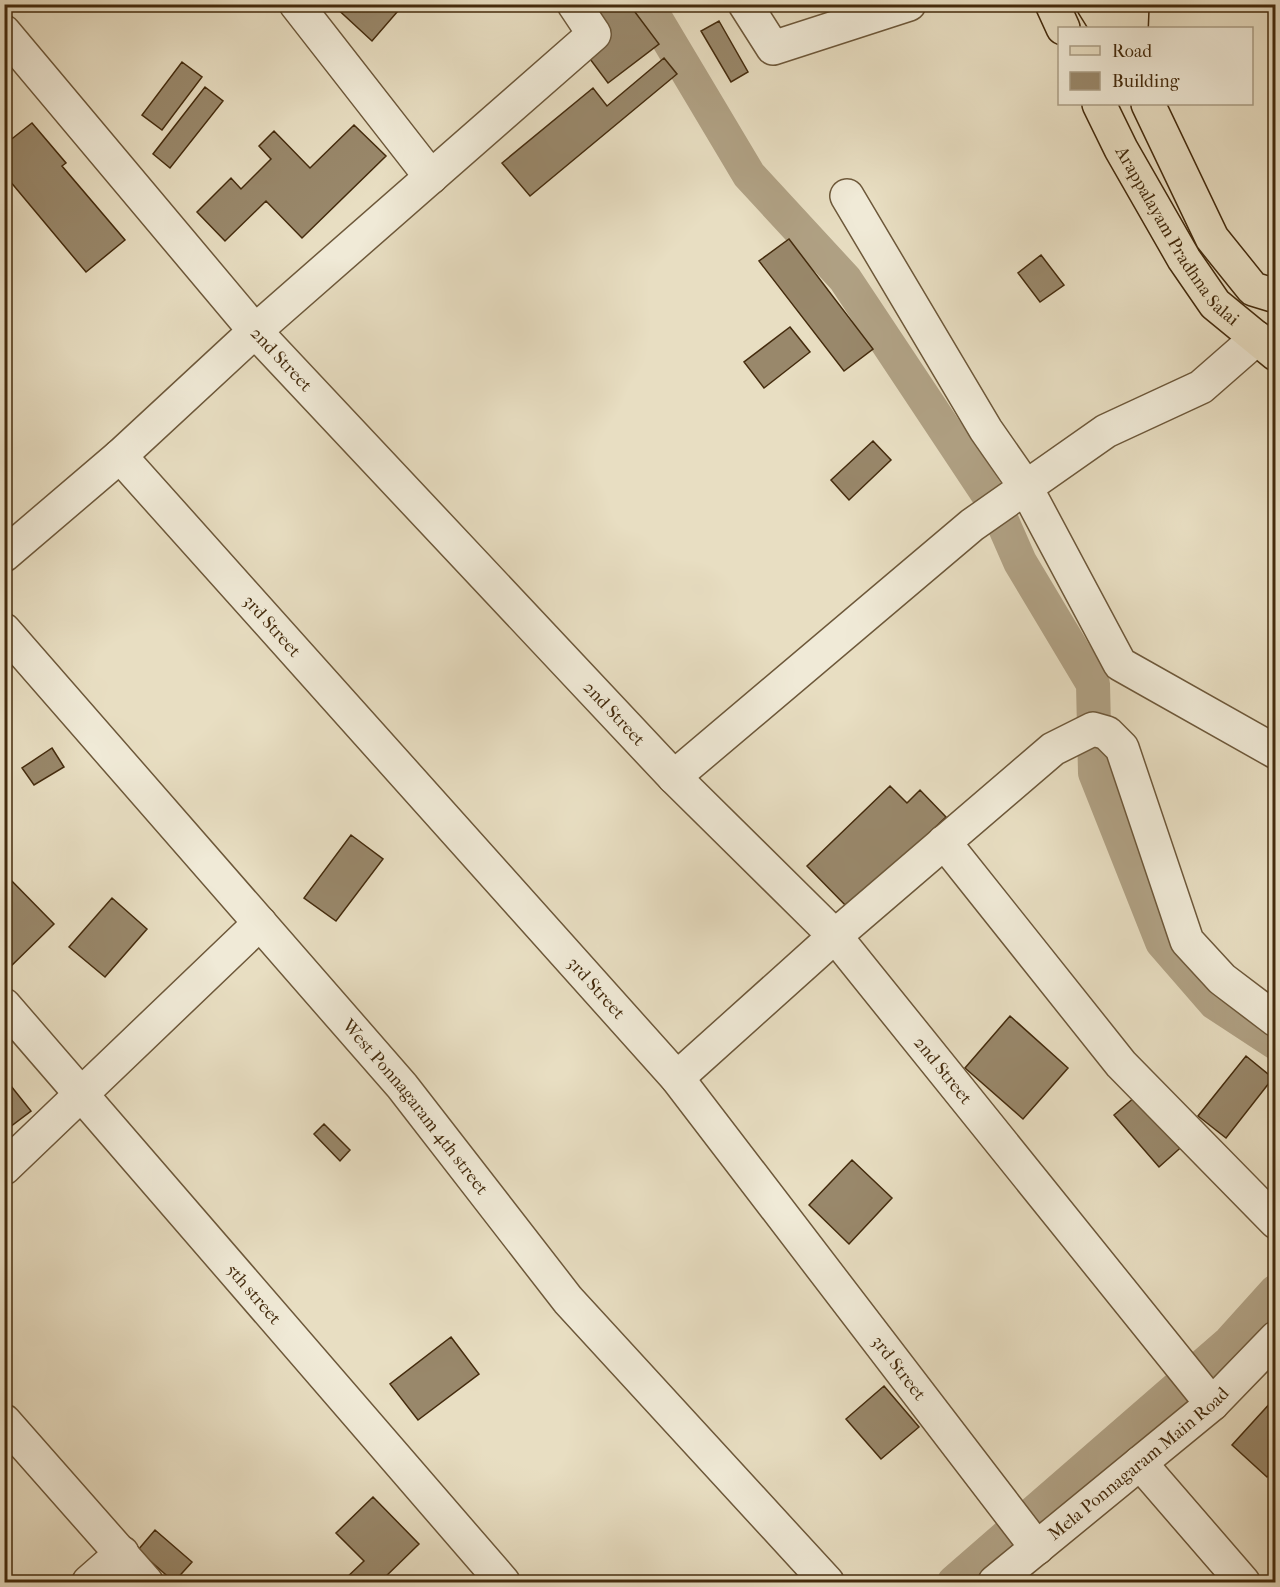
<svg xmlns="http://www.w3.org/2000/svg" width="1280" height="1587" font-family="'IM FELL French Canon',serif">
<rect width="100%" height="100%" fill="#e8dec2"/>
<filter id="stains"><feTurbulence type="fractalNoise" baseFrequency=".00333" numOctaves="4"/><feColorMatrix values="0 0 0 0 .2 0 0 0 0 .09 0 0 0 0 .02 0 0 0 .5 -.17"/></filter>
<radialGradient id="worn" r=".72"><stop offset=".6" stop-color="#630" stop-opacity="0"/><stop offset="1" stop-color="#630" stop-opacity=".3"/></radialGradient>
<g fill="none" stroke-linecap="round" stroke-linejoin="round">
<path stroke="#b0a184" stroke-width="34" d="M647 4 749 175 845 279 995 505 1020 562 1093 684 1095 773 1162 942 1215 1003 1276 1043
M954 1582 1230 1342 1276 1291"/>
</g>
<path fill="#99886b" stroke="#442b0d" stroke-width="1.5" d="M332 4H404L372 41Z
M578 4H629L659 44 608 83 587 55Z
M719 21 748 72 731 82 701 31Z
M664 58 677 74 530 196 502 163 593 88 607 106Z
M182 62 202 77 162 130 142 115Z
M205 87 223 101 170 168 153 154Z
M32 123 66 163 62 166 125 240 86 272 4 174V145Z
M354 125 386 156 302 238 266 201 225 241 197 212 231 178 241 189 271 159 259 146 274 131 310 168Z
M789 239 873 349 844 371 759 261Z
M1041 255 1064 285 1040 302 1018 273Z
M790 327 810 352 764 388 744 362Z
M873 441 891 460 849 500 831 480Z
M52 748 64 767 34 785 22 768Z
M890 786 907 803 920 790 946 817 849 909 807 866Z
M351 835 383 859 336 921 304 898Z
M4 873 54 924 4 973Z
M112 898 147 929 105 977 69 947Z
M1010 1016 1068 1068 1023 1119 965 1068Z
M1246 1056 1273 1078 1226 1138 1198 1116Z
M11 1086 31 1111 10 1127 4 1120V1091Z
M1142 1091 1187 1142 1159 1167 1114 1115Z
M324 1124 350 1150 340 1161 314 1134Z
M852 1160 892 1198 849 1244 809 1205Z
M451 1337 479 1374 418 1420 390 1384Z
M884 1386 919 1427 881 1459 846 1419Z
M1273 1400 1276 1402V1468L1267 1477 1232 1445Z
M373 1497 419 1544 380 1582H342L364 1561 336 1533Z
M155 1530 192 1562 174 1582 138 1550Z"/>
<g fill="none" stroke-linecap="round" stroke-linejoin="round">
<g stroke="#6d583a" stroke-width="36">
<g id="minor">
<path d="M296 4 431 177"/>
<path d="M745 4 773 48 909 4"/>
<path id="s1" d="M4 32 255 331 674 777 835 936 1212 1404"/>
<path d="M847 196 986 430 1025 486 1120 664 1276 752"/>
<path id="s2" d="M120 456 677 1078 1037 1548"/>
<path d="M4 555 120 456 255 331 594 34 574 4"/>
<path id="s3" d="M4 630 402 1086 568 1300 827 1582"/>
<path d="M674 777 972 525 1106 431 1201 387 1257 338"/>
<path d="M944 842 1121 1064 1276 1222"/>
<path id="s4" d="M4 1005 503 1582"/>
<path d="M677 1078 835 936 1053 749 1093 729 1107 733 1122 748 1187 941 1222 979 1276 1020"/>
<path d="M4 1168 260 923"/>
<path d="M4 1421 146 1582"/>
<path d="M1140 1463 1243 1582"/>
<path d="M89 1582 122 1553"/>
<path id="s5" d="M995 1582 1212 1404 1276 1338"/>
</g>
</g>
<g stroke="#442b0d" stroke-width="36">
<g id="major">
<path d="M1052 4 1063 28"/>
<path d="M1093 4 1108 28"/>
<path d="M1131 28 1132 4"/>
<path id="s6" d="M1099 104 1121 149 1184 259 1215 304 1276 354"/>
<path d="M1148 104 1212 238 1253 289 1276 296"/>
</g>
</g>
<use href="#minor" stroke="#f0ead7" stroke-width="33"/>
<use href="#major" stroke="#e8dec2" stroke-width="33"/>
</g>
<g text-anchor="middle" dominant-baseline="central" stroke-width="5" stroke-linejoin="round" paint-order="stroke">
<g font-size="18" fill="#442b0d" stroke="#f0ead7">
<text stroke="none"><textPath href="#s6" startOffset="154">Arappalayam Pradhna Salai</textPath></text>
<text stroke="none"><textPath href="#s1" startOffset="429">2nd Street</textPath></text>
<text stroke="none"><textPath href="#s2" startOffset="228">3rd Street</textPath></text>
<text stroke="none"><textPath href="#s1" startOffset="915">2nd Street</textPath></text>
<text stroke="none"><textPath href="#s2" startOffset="714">3rd Street</textPath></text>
<text stroke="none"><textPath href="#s1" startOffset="1401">2nd Street</textPath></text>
<text stroke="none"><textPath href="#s3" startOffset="630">West Ponnagaram 4th street</textPath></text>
<text stroke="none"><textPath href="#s4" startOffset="382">5th street</textPath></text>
<text stroke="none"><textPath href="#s2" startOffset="1200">3rd Street</textPath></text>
<text stroke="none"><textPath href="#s5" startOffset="186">Mela Ponnagaram Main Road</textPath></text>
</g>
</g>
<rect width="1280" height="1587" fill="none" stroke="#e8dec2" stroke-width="24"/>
<rect x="6" y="6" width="1268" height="1575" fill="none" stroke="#442b0d" stroke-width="3"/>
<rect x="12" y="12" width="1256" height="1563" fill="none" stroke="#442b0d" stroke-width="1.5"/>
<rect x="1058" y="27" width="195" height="78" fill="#f0ead7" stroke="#ab9e86" stroke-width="1.5"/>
<rect x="1070" y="46" width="30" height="9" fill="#e8dec2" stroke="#ab9e86" stroke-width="1.5"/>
<text x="1112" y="57" font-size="18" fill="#442b0d">Road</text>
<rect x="1070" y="72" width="30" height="18" fill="#99886b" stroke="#ab9e86" stroke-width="1.5"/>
<text x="1112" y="87" font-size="18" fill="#442b0d">Building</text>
<rect width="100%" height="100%" filter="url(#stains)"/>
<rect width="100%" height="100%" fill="url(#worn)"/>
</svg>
